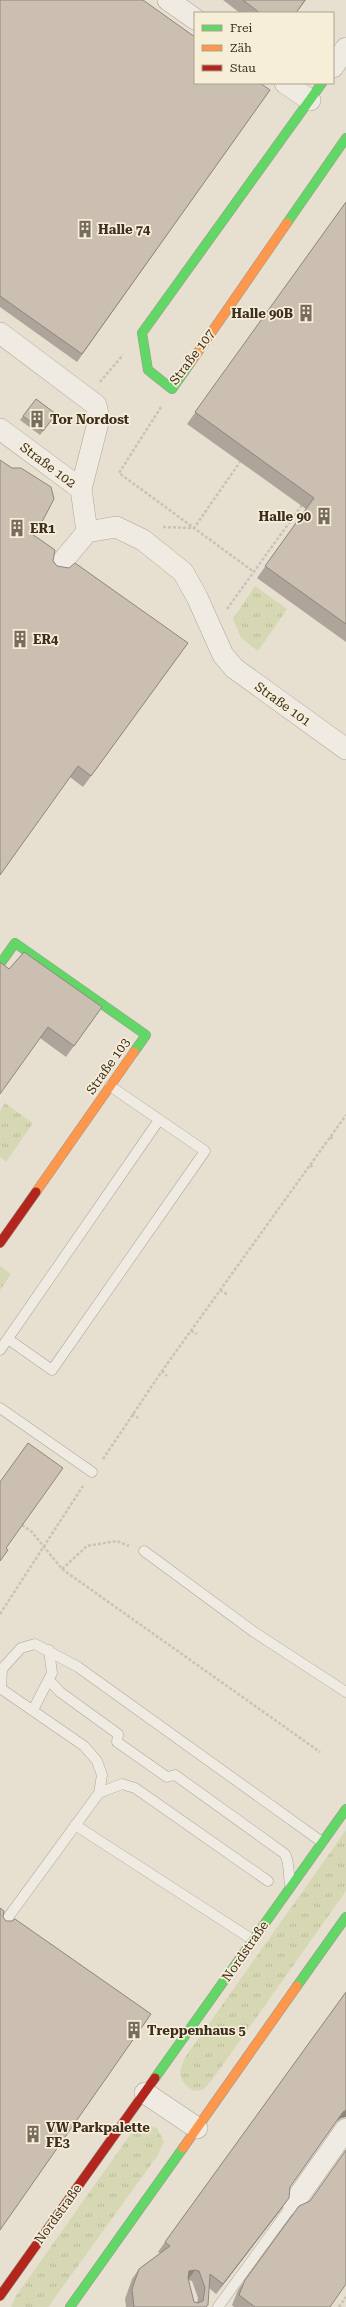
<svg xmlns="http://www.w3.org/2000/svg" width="346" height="2307" font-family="'Roboto Serif',serif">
<defs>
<pattern id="grass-tufts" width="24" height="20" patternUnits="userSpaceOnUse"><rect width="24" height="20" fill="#d6d7b3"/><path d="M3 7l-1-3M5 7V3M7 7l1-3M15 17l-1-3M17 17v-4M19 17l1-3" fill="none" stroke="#b9b99a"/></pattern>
</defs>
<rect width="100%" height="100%" fill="#e7e0d1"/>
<path fill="url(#grass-tufts)" d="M255 586 287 609 258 651 241 638 233 619Z
M5 1103 33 1123 6 1162 0 1157V1111Z
M0 1266 11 1274 0 1290Z
M346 1830V1891L212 2080 204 2089 194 2091C179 2081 178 2077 184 2059Z
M144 2124 157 2128 164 2142 158 2155 48 2307H11L16 2296 130 2135Z"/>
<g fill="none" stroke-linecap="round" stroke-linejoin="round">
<g stroke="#ada599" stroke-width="11">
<path id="lane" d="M8 1339 52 1370 205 1151 110 1086
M0 1350 159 1120
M0 1408 92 1472
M144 1551 254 1632 346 1692
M49 1680 60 1692 118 1734 117 1742 167 1777 175 1775 285 1854C290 1864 288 1873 290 1884
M0 1688 84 1746 97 1761 102 1775 99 1793 1 1927
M1 1688 2 1669 21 1648 35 1644 78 1667 322 1842
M33 1710 52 1673 49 1650
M99 1793 122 1784 135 1788 268 1881
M75 1825 253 1940
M218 2307 293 2204"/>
</g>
<g stroke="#ada599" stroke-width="22">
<path id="street" d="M168 0 195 19
M333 67 346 48
M285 83 310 100
M0 333 96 405 99 419 81 489
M0 429 81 489 87 532
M87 532 116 527 143 540 183 572 197 597 223 655 234 668 346 749
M57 568 87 532
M145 2093 197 2128
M293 2204 346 2129"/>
</g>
<g stroke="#9c958a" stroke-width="10">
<path id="fast" d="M287 223 346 138
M191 362 172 389 148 370 142 333 322 83
M0 964 15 943 146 1035 134 1052
M297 1986 346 1917
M155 2078 346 1809
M70 2307 183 2148"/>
</g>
<g stroke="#9c958a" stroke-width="10">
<path id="slow" d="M191 362 287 223
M36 1192 134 1052
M183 2148 297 1986"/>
</g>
<g stroke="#9c958a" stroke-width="10">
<path id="jam" d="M0 1243 36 1192
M0 2296 155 2078"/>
</g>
<path stroke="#c8c2b9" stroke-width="2.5" stroke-dasharray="3 2" stroke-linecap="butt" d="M100 382 123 355
M161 407 119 473 254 572
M163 527 194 528 240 462
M227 609 302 505
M330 1137 334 1139
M310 1165 313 1167
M220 1290 228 1295
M191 1331 197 1334
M162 1371 167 1376
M132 1414 138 1418
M103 1459 162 1371 346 1115
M22 1525 32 1532 62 1569 320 1752
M62 1569 87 1546 117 1541 129 1546
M0 1614 83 1486
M339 2307 346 2297"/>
<use href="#lane" stroke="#efebe3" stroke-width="10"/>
<use href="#street" stroke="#efebe3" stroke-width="21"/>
<use href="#fast" stroke="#63d668" stroke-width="9"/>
<use href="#slow" stroke="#ff974d" stroke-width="9"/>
<use href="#jam" stroke="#b3261e" stroke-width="9"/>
</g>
<path fill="#afa499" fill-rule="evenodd" d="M0 0 270 90 77 362 0 307Z
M223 0H306L296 13H240Z
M346 202V642L257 578 306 509 187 424Z
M36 399 56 414 40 435 20 420Z
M33 534 57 566 180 654 83 787 70 777Z
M9 969 102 1007 66 1057 40 1038Z
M346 1992V2117L341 2118 336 2122 290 2187 282 2208 216 2294 209 2288 206 2307H126L125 2299 132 2279 139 2269 160 2253 158 2252 165 2242ZM188 2280 192 2281 198 2298 197 2303 194 2302Z
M310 2201 330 2307H234L232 2305 238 2290 299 2206Z"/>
<path fill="#8e867d" d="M346 2110V2117L341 2118 336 2122 343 2112Z
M289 2198 282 2208 216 2294 223 2284Z
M195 2270 188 2280 182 2281 189 2271Z"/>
<path fill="#cbbfb2" stroke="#8e867d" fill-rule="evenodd" d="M0 0H143L195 37V83H260L270 90 82 354 0 296Z
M243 0H305L296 13H260Z
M346 202V624L265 566 314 498 195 412Z
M36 399 56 414 43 431 23 416Z
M0 460 12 468H21L51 487 54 499 43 520 32 534 55 550 53 561 57 566 69 568 75 563 188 643 91 776 78 766 0 875Z
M24 952 102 1007 74 1046 48 1027 0 1094V962L9 969Z
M28 1443 63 1468 6 1548 8 1550 0 1561V1482Z
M0 1908 4 1911 3 1917 6 1921H12L15 1919 151 2014 0 2230Z
M346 1992V2110L343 2112 290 2187 289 2198 223 2284 210 2274 208 2305 206 2307H134L132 2289 139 2269 170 2246 165 2242ZM195 2270 199 2271 205 2288 203 2301 198 2303 194 2302 188 2278 189 2271Z
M346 2150V2284L330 2307H255L239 2295 245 2280 299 2206 310 2201Z"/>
<defs>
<g id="building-bare" transform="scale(1.38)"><path d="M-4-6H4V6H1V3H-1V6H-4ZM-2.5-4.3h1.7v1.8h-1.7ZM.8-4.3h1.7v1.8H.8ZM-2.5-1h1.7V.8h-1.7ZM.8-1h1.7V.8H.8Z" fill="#786c5e" stroke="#f7eed8" stroke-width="2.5" paint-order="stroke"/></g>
</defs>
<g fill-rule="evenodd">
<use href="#building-bare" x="85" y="229"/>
<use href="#building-bare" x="306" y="313"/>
<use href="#building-bare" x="37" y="419"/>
<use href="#building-bare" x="324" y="516"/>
<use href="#building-bare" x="17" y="528"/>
<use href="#building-bare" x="20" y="639"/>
<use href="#building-bare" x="134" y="2030"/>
<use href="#building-bare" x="33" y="2134"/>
</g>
<g text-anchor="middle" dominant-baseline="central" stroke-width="3.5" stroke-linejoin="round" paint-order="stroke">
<g font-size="13" font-weight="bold" fill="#3d2e20" stroke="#f7eed8" text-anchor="start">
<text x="98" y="229">Halle 74</text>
<text x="293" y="313" text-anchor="end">Halle 90B</text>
<text x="50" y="419">Tor Nordost</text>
<text x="311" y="516" text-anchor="end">Halle 90</text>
<text x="30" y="528">ER1</text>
<text x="33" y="639">ER4</text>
<text x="147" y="2030">Treppenhaus 5</text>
<text x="46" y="2127">VW Parkpalette<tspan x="46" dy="15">FE3</tspan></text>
</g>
<g font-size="13" fill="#3d2e20" stroke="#f7eed8">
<text transform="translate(192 357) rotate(-53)">Straße 107</text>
<text transform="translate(48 465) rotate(37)">Straße 102</text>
<text transform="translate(283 704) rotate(36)">Straße 101</text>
<text transform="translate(108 1066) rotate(-55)">Straße 103</text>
<text transform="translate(245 1951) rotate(-55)">Nordstraße</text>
<text transform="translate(58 2214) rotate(-54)">Nordstraße</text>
</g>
</g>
<rect x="194" y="12" width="140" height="72" fill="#f7eed8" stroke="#ada18e"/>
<rect x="202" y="25" width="20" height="6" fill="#63d668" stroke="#ada18e"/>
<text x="230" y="32" font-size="12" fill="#3d2e20">Frei</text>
<rect x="202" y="45" width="20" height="6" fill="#ff974d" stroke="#ada18e"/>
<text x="230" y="52" font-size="12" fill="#3d2e20">Zäh</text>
<rect x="202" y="65" width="20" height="6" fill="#b3261e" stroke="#ada18e"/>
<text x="230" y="72" font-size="12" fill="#3d2e20">Stau</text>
</svg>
